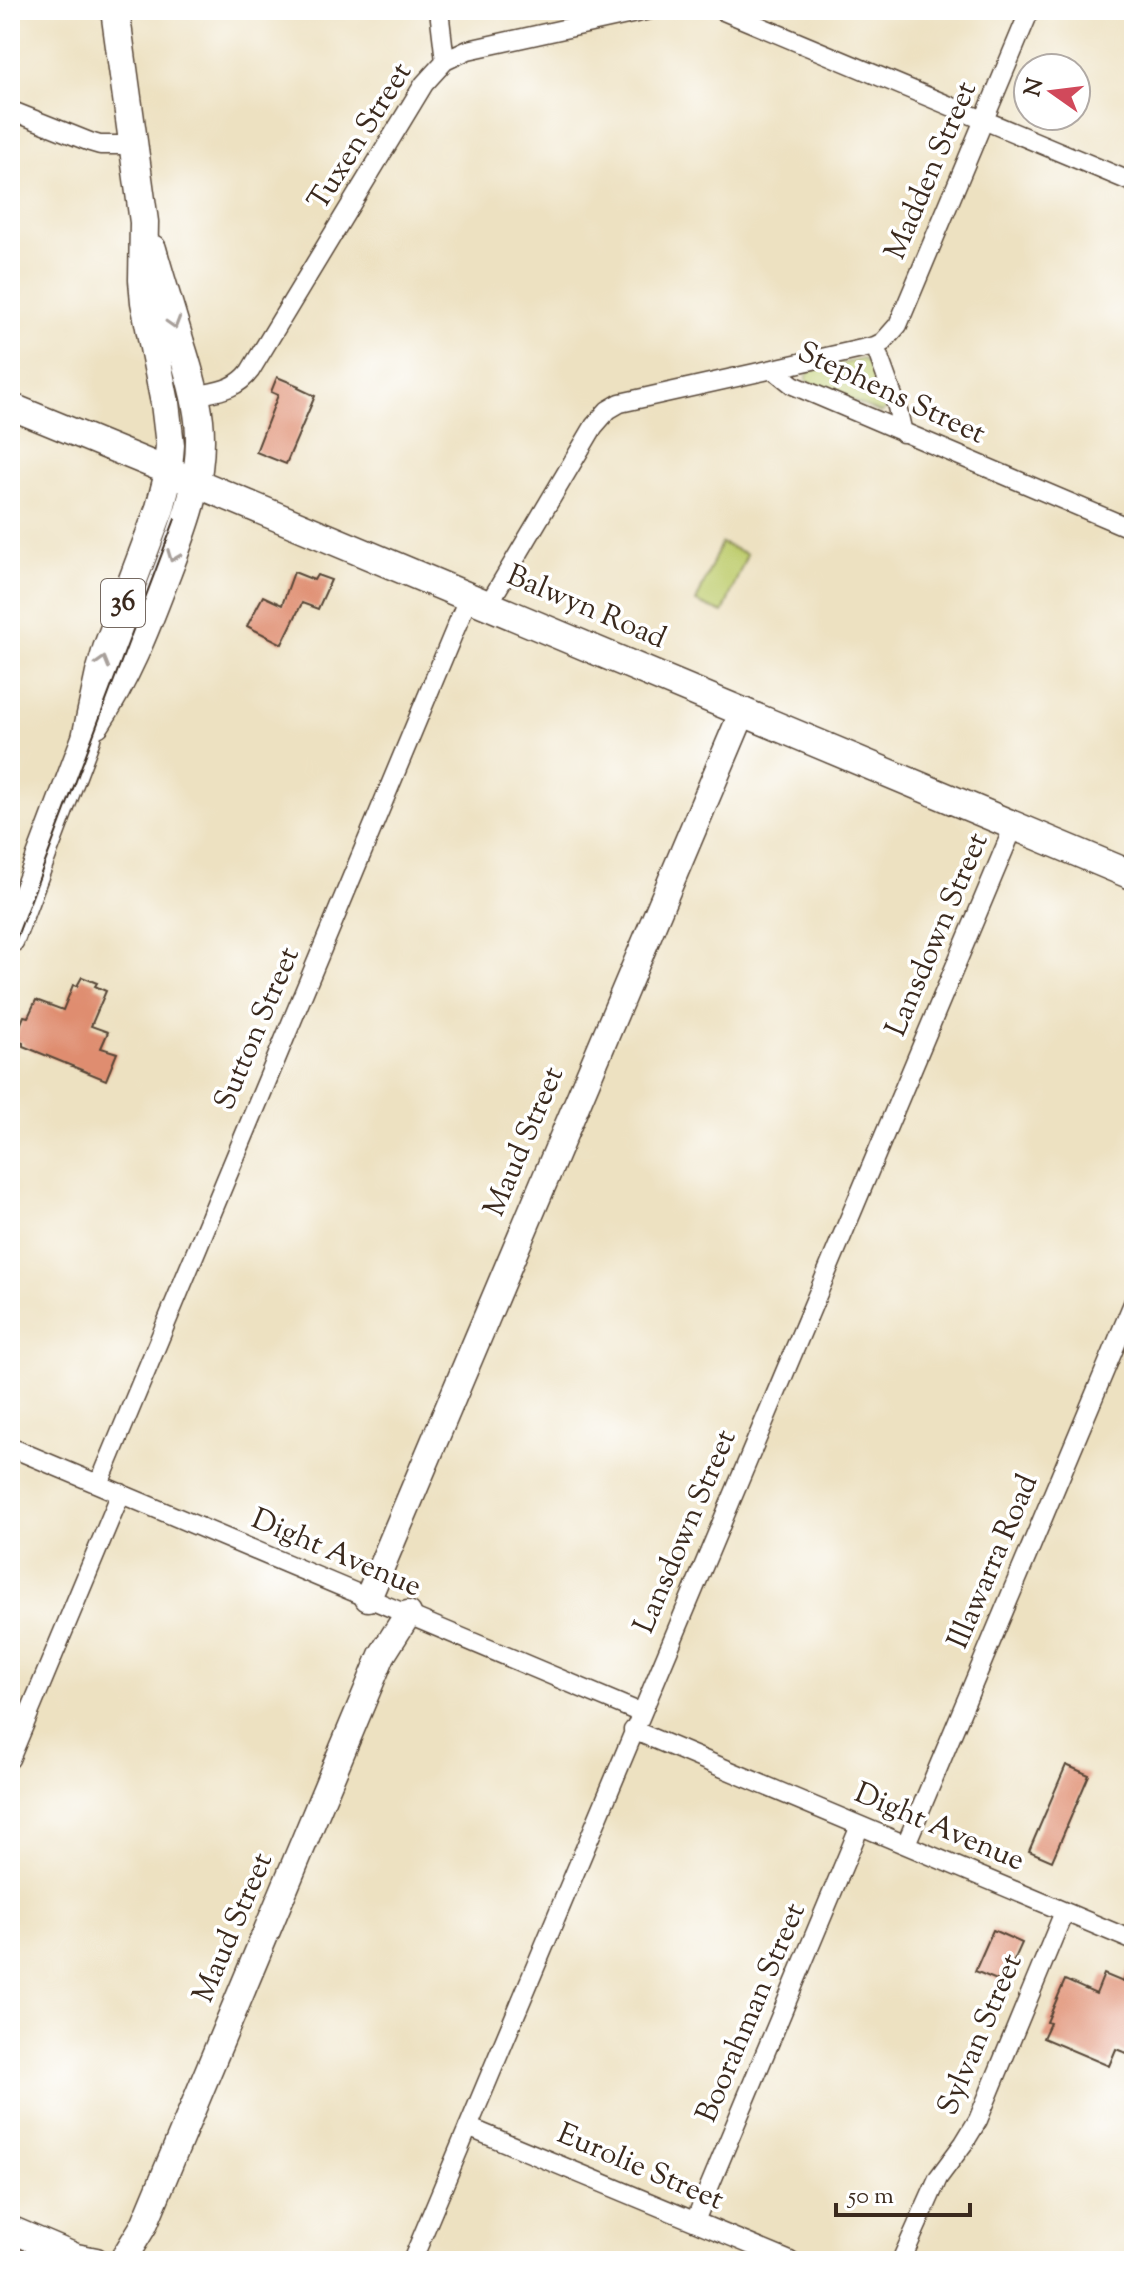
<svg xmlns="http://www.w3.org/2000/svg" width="1144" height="2271" font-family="'Sorts Mill Goudy',serif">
<rect width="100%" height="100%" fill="#fff"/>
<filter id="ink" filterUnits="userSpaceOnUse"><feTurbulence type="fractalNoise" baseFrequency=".0125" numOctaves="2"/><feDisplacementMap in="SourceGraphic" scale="16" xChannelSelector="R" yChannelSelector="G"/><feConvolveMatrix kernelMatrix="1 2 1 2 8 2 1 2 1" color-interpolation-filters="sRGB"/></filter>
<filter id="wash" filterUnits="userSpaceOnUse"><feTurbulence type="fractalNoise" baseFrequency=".006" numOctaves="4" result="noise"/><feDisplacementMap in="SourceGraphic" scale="32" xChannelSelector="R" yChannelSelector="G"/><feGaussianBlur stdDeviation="1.8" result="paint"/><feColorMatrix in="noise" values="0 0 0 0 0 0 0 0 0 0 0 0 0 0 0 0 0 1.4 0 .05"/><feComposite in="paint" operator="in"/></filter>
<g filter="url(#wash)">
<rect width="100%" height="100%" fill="#ede1c1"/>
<path fill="#bfcd6f" stroke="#7d7c46" stroke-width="2" d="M863 359 869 364 885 403 886 409 881 413 808 382 806 379 809 371Z
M721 543 747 554 723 613 696 602Z"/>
<g id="blocks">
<path fill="#df8d70" d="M277 377 299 386 298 388 315 396 286 464 256 452 278 395 271 392Z
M294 572 314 580 317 575 331 580 318 609 302 603 282 644 247 626 263 596 282 605Z
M82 977 97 983 95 986 106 991 91 1026 108 1032 101 1048 117 1053 106 1080 23 1046V1043L14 1040 24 1016 28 1017 36 1000 63 1010 73 985 77 986Z
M1066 1765 1089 1775 1052 1861 1029 1851Z
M993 1930 1022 1943 1004 1983 975 1971Z
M1134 1958V2056L1116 2049 1109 2066 1043 2038 1050 2023 1047 2022 1065 1980 1096 1994 1104 1974 1123 1982Z"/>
</g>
</g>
<g filter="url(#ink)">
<use href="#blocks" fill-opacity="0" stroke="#564536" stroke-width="2"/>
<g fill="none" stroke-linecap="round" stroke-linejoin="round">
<g stroke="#564536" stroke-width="21">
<path id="street" d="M439 10 445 61
M721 10 1134 183
M10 110 90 142 100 145H133
M875 346 897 407 903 433
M773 369 875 346 883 342 898 325 1030 10
M195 396C217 391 236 390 250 371L424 84 445 61 468 50 650 10
M488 605 594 426 608 410 620 403 773 369 793 385 1134 530
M10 1447 641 1713
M99 1484 469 596
M633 1730 1134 1941
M10 1759 121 1493
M906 1844 1134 1301
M468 2127 790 2261
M695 2221 860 1826
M412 2261 1014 826
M901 2261 938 2178 964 2143 978 2120 1064 1912"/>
</g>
<g stroke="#564536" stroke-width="29">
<path id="secondary" d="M10 406 168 471
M368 1598 743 711
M10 2229 76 2257 96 2261
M122 2261 144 2225 382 1655 408 1614"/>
</g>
<g stroke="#564536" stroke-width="31">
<path id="primary" d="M168 471 1134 876
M96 723C126 678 145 630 164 580 184 528 205 478 199 420 196 394 188 368 180 343 171 312 161 281 152 249
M10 939 86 738 100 673 107 649 160 508 167 481 170 445 165 403 145 302 143 280 144 222 115 10"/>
</g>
<use href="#street" stroke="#fff" stroke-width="18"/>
<use href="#secondary" stroke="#fff" stroke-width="26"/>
<use href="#primary" stroke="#fff" stroke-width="28"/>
<path stroke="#3b2a1e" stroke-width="2" d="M10 955 175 519"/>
</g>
<defs><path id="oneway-chevron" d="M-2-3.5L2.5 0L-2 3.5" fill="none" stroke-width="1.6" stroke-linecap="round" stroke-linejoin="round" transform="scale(2)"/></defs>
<g stroke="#a79f9a">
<use href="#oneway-chevron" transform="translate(174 323) rotate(73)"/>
<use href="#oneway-chevron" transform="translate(173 556) rotate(111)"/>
<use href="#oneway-chevron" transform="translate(103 662) rotate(-74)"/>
</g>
</g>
<g text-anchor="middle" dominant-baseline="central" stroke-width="7" stroke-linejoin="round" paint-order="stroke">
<rect fill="#fff" stroke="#766a62" stroke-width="2" x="101" y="579" width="44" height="48" rx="6"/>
<g font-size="28" font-weight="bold" fill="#3b2a1e">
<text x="123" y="603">36</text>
</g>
<g font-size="30" fill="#3b2a1e" stroke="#fff">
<text transform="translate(361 137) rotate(-58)">Tuxen Street</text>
<text transform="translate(932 171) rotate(-67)">Madden Street</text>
<text transform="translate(891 394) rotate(25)">Stephens Street</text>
<text transform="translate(586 608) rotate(23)">Balwyn Road</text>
<text transform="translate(938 935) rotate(-67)">Lansdown Street</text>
<text transform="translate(258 1029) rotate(-67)">Sutton Street</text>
<text transform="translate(525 1142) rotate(-67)">Maud Street</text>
<text transform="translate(686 1532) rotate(-67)">Lansdown Street</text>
<text transform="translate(336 1554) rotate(23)">Dight Avenue</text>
<text transform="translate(994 1562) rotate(-67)">Illawarra Road</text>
<text transform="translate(939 1828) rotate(23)">Dight Avenue</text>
<text transform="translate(234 1928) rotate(-67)">Maud Street</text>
<text transform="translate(752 2013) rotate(-67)">Boorahman Street</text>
<text transform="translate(981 2035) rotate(-67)">Sylvan Street</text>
<text transform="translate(640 2168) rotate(23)">Eurolie Street</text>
</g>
</g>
<rect width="1144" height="2271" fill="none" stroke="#fff" stroke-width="40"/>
<g transform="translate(1052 92) rotate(284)"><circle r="38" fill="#ffffff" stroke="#b1aaa5" stroke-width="2"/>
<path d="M0-6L14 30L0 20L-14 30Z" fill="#d1495b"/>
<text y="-12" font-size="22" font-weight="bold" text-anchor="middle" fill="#3b2a1e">N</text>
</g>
<path d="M836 2203v12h134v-12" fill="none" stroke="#3b2a1e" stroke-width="4"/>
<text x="848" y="2203" font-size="24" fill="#3b2a1e" stroke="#ffffff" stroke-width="6" paint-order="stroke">50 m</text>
</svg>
